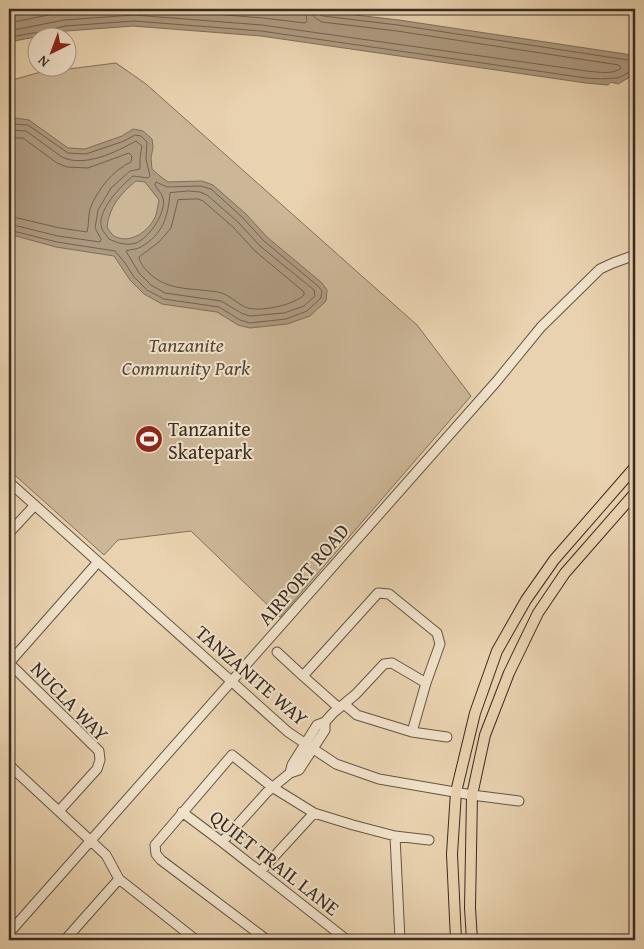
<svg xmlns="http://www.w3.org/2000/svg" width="644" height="949" font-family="'Gentium Book Plus',serif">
<rect width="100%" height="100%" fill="#e9d2af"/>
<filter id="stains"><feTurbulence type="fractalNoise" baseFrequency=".004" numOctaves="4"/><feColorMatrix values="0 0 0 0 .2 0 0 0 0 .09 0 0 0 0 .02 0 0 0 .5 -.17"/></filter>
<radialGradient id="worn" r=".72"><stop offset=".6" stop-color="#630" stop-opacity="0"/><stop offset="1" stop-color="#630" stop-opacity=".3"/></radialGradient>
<path fill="#cbb697" stroke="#82705c" d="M116 63 146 84 417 325 471 396 280 617 191 531 118 540 104 555 9 470V81L37 73Z"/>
<path fill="#ad997f" stroke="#7e6d5a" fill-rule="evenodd" d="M9 9H303L399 20 632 55 635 60V74L618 84 611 82 608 85 586 83 261 36 133 26 66 31 9 42Z
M15 118 29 120 68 148 85 149 122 136 133 129 143 131 152 139 153 147 151 158 152 169 161 177 168 182 202 181 213 185 246 214 267 237 322 283 327 290 326 301 310 316 287 324 250 328 238 325 217 312 162 304 144 294 130 280 114 256 56 247 9 234V120ZM136 181 145 182 159 200C158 205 157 211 156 215 150 231 130 245 114 236 111 234 109 230 107 227 109 207 121 193 136 181Z"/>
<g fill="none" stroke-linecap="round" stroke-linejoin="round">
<path stroke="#726250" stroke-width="1" d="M151 9 263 18 305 23 307 21 305 9
M318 9 319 14 323 16 398 25 628 60 635 62
M9 23 63 12 114 9
M9 31 64 20 134 15 262 25 587 71C598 72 613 75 621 68L619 65 397 31 322 22 314 17 312 9
M9 37 40 32 65 26 134 21 261 31 586 78C597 79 606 79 616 78 622 78 628 71 635 70
M9 124 28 125 68 153 86 154 124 141 135 135 141 136 147 142 146 159 150 176 148 178 133 176C121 186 95 212 102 229 104 233 107 236 109 239 117 243 127 246 136 243 149 238 167 212 163 198 162 194 157 189 155 185L156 182 167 187 201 186 211 189 242 217 264 241 318 286 322 291 321 298 307 311 286 319 250 323 240 320 219 307 164 299 147 290 134 277 125 263 115 251 57 242 9 230
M9 130 26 131 62 157C84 168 116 152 136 141L142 146 140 158V169L130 171 111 188 98 210 95 228 101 239 100 242 58 236 9 224
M9 138H23L57 163 67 167 88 168 129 153 132 156 131 162C113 170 97 190 90 209 88 217 89 226 87 232L60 228 9 216
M189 191 200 192 207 195 238 222 260 246 314 290 315 296 304 306 284 313 250 316 243 314 221 301 165 293 151 285 139 273 126 251C130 249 136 250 141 247 163 234 168 217 170 193Z
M198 199 203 201 233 227 255 251 304 292V295C294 305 258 313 245 307 237 303 230 296 222 293 196 287 170 293 149 273 144 268 140 263 139 257L159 242 171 228 178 200Z"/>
<g stroke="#645545" stroke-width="11">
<path id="minor" d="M9 482 288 732 336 764 379 779 472 795 519 801
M9 533 35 505
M277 652 303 676 378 593 389 594 437 633 440 644 426 683 412 732 447 737
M9 663 99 751 100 760 97 769 59 811
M9 663 98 562
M303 676 339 708
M344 704 357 715 412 732
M9 765 106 855 119 879 196 940
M290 773 292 765 317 725 325 722 333 713 356 694 384 664 392 663 426 683
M182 812 222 842 347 940
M395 836 400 940
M222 842 267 792 290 773 299 770 325 730V722
M260 872 314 813
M9 933 496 382 541 327 600 269 613 263 635 255
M65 940 119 879
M267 940 161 860 156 854 155 845 232 755 272 787 314 813 353 825 395 836 429 840"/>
</g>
<g stroke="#382b22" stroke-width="12">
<path id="major" d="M456 940 452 854 456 792 475 713 497 651 526 600 554 560 635 467
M472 940 470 908 472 795 485 735 509 673 538 613 565 573 635 493"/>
</g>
<use href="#minor" stroke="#f1e2cb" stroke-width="9"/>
<use href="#major" stroke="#e9d2af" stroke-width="10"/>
</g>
<defs>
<g id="stadium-disc" transform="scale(1.4375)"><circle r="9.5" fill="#8f2418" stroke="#f1e2cb"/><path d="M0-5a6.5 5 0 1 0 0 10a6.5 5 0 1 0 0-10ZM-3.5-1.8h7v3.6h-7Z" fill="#fff"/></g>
</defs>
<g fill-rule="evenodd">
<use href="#stadium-disc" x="149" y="439"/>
</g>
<g text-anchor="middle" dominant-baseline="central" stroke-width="4" stroke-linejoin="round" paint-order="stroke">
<g font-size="20" font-style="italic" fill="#554739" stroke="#f1e2cb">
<text x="186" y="344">Tanzanite<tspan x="186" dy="23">Community Park</tspan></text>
</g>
<g font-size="20" fill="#382b22" stroke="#f1e2cb" text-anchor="start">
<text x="168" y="428">Tanzanite<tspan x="168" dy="23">Skatepark</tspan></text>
</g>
<g font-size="20" fill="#382b22" stroke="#f1e2cb">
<text transform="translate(303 574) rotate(-49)">AIRPORT ROAD</text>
<text transform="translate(252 675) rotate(41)">TANZANITE WAY</text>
<text transform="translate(70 701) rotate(46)">NUCLA WAY</text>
<text transform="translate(275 862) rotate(38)">QUIET TRAIL LANE</text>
</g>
</g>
<rect width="644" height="949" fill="none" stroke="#e9d2af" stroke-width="30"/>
<rect x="10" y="10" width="624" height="929" fill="none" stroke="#382b22" stroke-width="2.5"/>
<rect x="15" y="15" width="614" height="919" fill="none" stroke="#382b22"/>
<g transform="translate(52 52) rotate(222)"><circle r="24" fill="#f1e2cb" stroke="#a79987"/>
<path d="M0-4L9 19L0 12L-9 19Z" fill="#8f2418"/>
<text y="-8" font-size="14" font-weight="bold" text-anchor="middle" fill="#382b22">N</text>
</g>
<rect width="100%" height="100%" filter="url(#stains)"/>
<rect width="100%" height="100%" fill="url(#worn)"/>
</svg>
